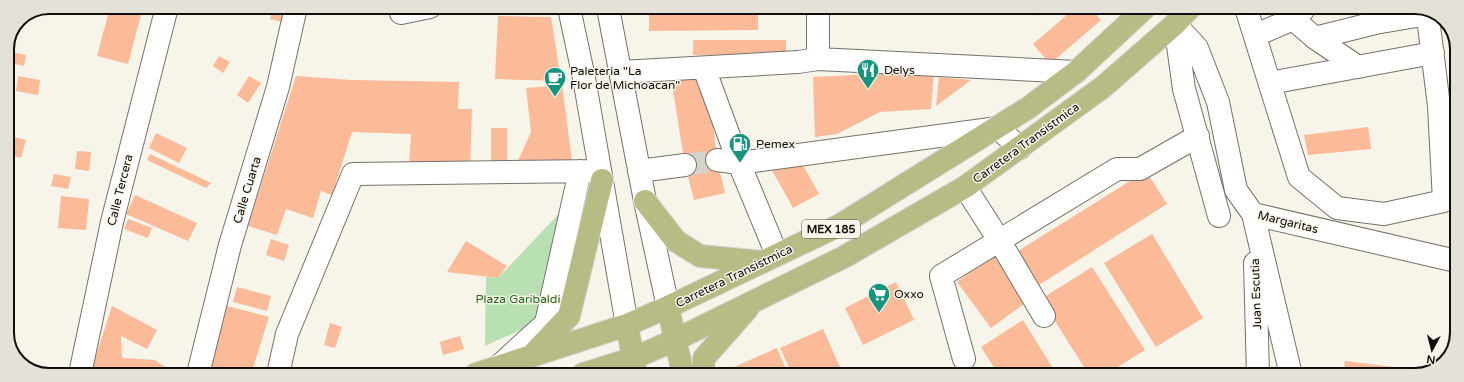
<svg xmlns="http://www.w3.org/2000/svg" width="1464" height="382" font-family="'Varela Round',sans-serif">
<rect width="100%" height="100%" fill="#f7f4ea"/>
<path fill="#b8e0b3" d="M572 200 543 320 485 346 486 277 498 278Z"/>
<path fill="#fbba98" d="M49 7H65L63 14 44 9Z
M110 7H128L142 11 128 64 97 56Z
M273 7 286 10 283 22 270 19Z
M649 8H758V30L649 31Z
M1028 8H1045L1035 16Z
M1075 8H1091L1101 20 1050 64 1033 44Z
M498 16 551 17 561 81 495 79Z
M693 40H786V54L693 55Z
M7 51 26 55 24 66 7 62Z
M219 56 230 62 223 73 213 66Z
M934 71 931 109 880 112 837 134 815 137 813 77Z
M18 76 40 80 38 95 16 91Z
M249 76 261 83 248 103 237 95Z
M296 76 351 80 459 82 458 109H472L470 167 409 165 411 134 352 132 332 195 321 191 313 218 286 209 277 235 248 226Z
M708 77 717 160 725 193 694 200 685 165 671 78Z
M939 77 971 80 936 106Z
M562 85 572 161 517 163 531 132 526 88Z
M1368 127 1371 149 1308 155 1304 135Z
M491 128H507V162H491Z
M156 133 187 148 179 163 149 148Z
M7 135 26 140 21 158 7 154Z
M794 149 819 194 793 208 768 163Z
M77 151 91 152 89 171 75 169Z
M150 154 211 183 206 188 147 160Z
M1146 171 1167 204 1039 285 1018 251Z
M54 174 71 177 68 189 51 186Z
M135 195 197 223 188 241 126 214Z
M61 196 89 199 86 230 58 228Z
M128 219 152 228 148 238 124 229Z
M1152 234 1203 318 1156 347 1104 263Z
M271 239 289 245 284 261 266 255Z
M466 241 507 266 498 278 447 272Z
M993 255 1028 301 991 328 957 282Z
M1092 267 1145 350 1105 375H1089L1041 299Z
M896 282 914 320 863 345 845 308Z
M237 287 271 296 267 311 233 302Z
M112 306 157 330 147 349 121 336 122 358 155 360 175 374H90Z
M227 306 269 317 251 374H208Z
M1023 320 1057 375H999L981 347Z
M330 323 342 327 335 348 324 345Z
M1450 323H1456V343L1445 360Z
M823 329 843 374H792L780 348Z
M460 336 464 349 443 355 440 342Z
M777 348 788 374H721V373Z
M1345 361 1426 371 1415 375H1343Z
M324 369 325 374H309V373Z"/>
<g fill="none" stroke-linecap="round" stroke-linejoin="round">
<path stroke="#d4d2c9" stroke-width="22" stroke-dasharray="22 11" stroke-linecap="butt" d="M685 165 717 160"/>
<g stroke="#75726a" stroke-width="24">
<path id="minor" d="M569 8 584 78 627 325
M608 8 645 201 668 307
M1246 8 1299 177 1337 208 1384 214 1444 201 1439 106 1427 10
M1374 9 1375 23 1428 14
M401 13 430 7
M1293 19 1315 38 1375 23
M1175 24 1197 48 1218 102 1236 190 1253 214 1456 261
M1175 24 1184 89 1219 216
M1256 35 1293 19 1304 9
M1315 38 1358 67
M818 59 1076 72
M704 68 739 163 777 255
M620 72 798 62 818 59V8
M1270 83 1433 53
M717 160 739 163 998 128 1020 148
M639 171 685 165
M965 187 999 240 1044 316
M1253 214 1291 375
M1255 263 1258 375
M964 359 941 276 1117 169H1140L1198 136
M499 366 546 323 580 171
M80 374 112 222 167 7
M198 374 230 245 278 87 296 7
M278 374 287 334 353 174 600 171"/>
</g>
<g stroke="#d4d4d3" stroke-width="24">
<path id="major" d="M645 201 676 241 700 256 763 262
M668 307 683 374
M627 325 636 374
M534 353 569 316 602 180
M476 374 627 325 668 307 840 225 1028 108 1076 72 1145 8
M583 374 634 358 675 340 844 257 965 187 1103 87 1175 24 1190 8
M703 374 704 358 748 308"/>
</g>
<use href="#minor" stroke="#fff" stroke-width="22"/>
<use href="#major" stroke="#b7bc85" stroke-width="22"/>
</g>
<defs>
<g id="restaurant-pin" transform="scale(1.15)"><path d="M0 17L-7.5 6A9.5 9.5 0 1 1 7.5 6Z" fill="#14957e" stroke="#f7f4ea"/><path d="M-5-6h1v4h1v-4h1v4h1v-4h1v5L-1.5 .5V6h-2V.5L-5-1ZM5-6V6H3V1.5H1.5Q1.5-4 5-6Z" fill="#fff"/></g>
<g id="cafe-pin" transform="scale(1.15)"><path d="M0 17L-7.5 6A9.5 9.5 0 1 1 7.5 6Z" fill="#14957e" stroke="#f7f4ea"/><path d="M-5.5-4.5H6V0H3Q3 3.5 0 3.5H-2.5Q-5.5 3.5-5.5 0ZM3-3.2v2h1.7v-2ZM-6 4.5H4V6H-6Z" fill="#fff"/></g>
<g id="fuel-pin" transform="scale(1.15)"><path d="M0 17L-7.5 6A9.5 9.5 0 1 1 7.5 6Z" fill="#14957e" stroke="#f7f4ea"/><path d="M-5.5-6h7V0h2V4h1.3V-2.5L3-4.5l.8-.8L6-3V5H2.5V1h-1V6h-7ZM-4.2-4.7v3.2H.2V-4.7Z" fill="#fff"/></g>
<g id="supermarket-pin" transform="scale(1.15)"><path d="M0 17L-7.5 6A9.5 9.5 0 1 1 7.5 6Z" fill="#14957e" stroke="#f7f4ea"/><path d="M-6-5.5h2.5l.6 2H6L4.5 2H-2.5L-4.4-4H-6ZM-1.5 3.2a1.3 1.3 0 1 0 .1 0ZM3 3.2a1.3 1.3 0 1 0 .1 0Z" fill="#fff"/></g>
</defs>
<g fill-rule="evenodd">
<use href="#restaurant-pin" x="868" y="70"/>
<use href="#cafe-pin" x="555" y="78"/>
<use href="#fuel-pin" x="740" y="144"/>
<use href="#supermarket-pin" x="879" y="294"/>
</g>
<g text-anchor="middle" dominant-baseline="central" stroke-width="3" stroke-linejoin="round" paint-order="stroke">
<rect fill="#f7f4ea" stroke="#55534e" stroke-width="1" x="802" y="220" width="58" height="18" rx="3"/>
<g font-size="11" font-weight="bold" fill="#0f0e0b">
<text x="831" y="229">MEX 185</text>
</g>
<g font-size="12" fill="#0f0e0b" stroke="#f7f4ea" text-anchor="start">
<text x="884" y="70">Delys</text>
<text x="570" y="71">Paleteria "La<tspan x="570" dy="14">Flor de Michoacan"</tspan></text>
<text x="756" y="144">Pemex</text>
<text x="894" y="294">Oxxo</text>
</g>
<g font-size="12" fill="#0f0e0b" stroke="#f7f4ea">
<text transform="translate(1026 143) rotate(-36)">Carretera Transistmica</text>
<text transform="translate(120 190) rotate(-76)">Calle Tercera</text>
<text transform="translate(247 190) rotate(-73)">Calle Cuarta</text>
<text transform="translate(1288 222) rotate(14)">Margaritas</text>
<text transform="translate(734 276) rotate(-26)">Carretera Transistmica</text>
<text transform="translate(1256 294) rotate(-92)">Juan Escutia</text>
</g>
<g font-size="12" fill="#296723" stroke="#f7f4ea">
<text x="518" y="299">Plaza Garibaldi</text>
</g>
</g>
<path d="M0 0H1464V382H0ZM49 14H1415A35 35 0 0 1 1450 49V333A35 35 0 0 1 1415 368H49A35 35 0 0 1 14 333V49A35 35 0 0 1 49 14Z" fill="#e4e2d8" fill-rule="evenodd"/>
<path fill="none" stroke="#0f0e0b" stroke-width="2" d="M49 14H1415A35 35 0 0 1 1450 49V333A35 35 0 0 1 1415 368H49A35 35 0 0 1 14 333V49A35 35 0 0 1 49 14Z"/>
<g transform="translate(1432 350) rotate(187)" stroke="#f7f4ea" stroke-width="3" paint-order="stroke">
<path d="M0-3L7 15L0 10L-7 15Z" fill="#0f0e0b"/>
<text y="-6" font-size="11" font-weight="bold" text-anchor="middle" fill="#0f0e0b">N</text>
</g>
</svg>
